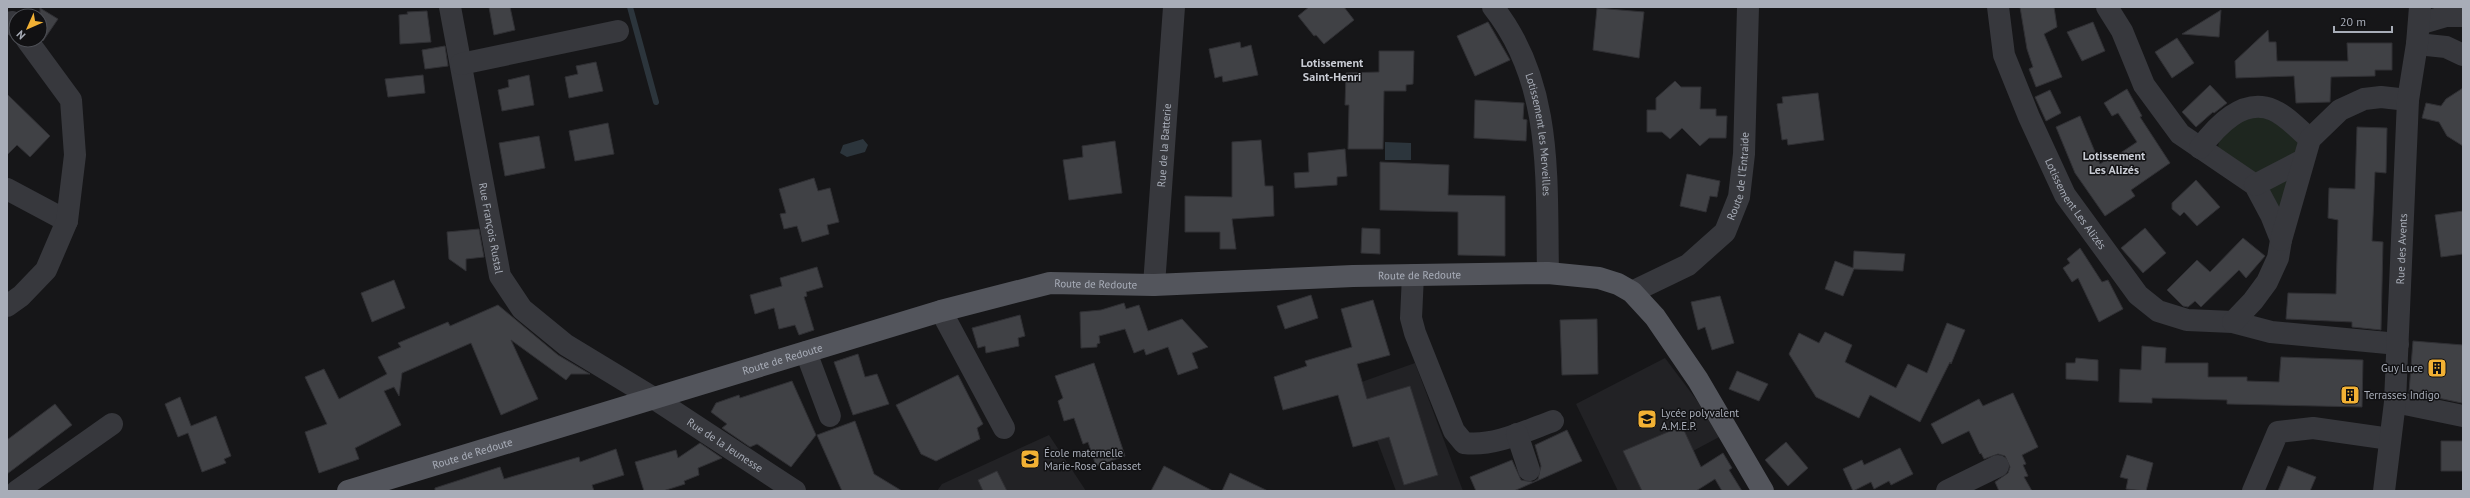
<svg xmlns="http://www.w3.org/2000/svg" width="2470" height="498" font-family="'PT Sans',sans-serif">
<rect width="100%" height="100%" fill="#161618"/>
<path fill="#222225" d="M1665 358 1723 435 1676 460 1691 491H1618L1576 404Z
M1415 363 1463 491H1396L1356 384Z
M1049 435 1086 491H937L942 484Z"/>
<path fill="#1e261f" d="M2257 114 2293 132 2299 145 2295 155 2255 173 2218 150C2218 127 2239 122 2257 114Z
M2290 175 2279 213 2268 193 2270 183Z"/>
<path fill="#2c353c" d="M863 139 868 145 865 152 847 157 840 153 843 145Z
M1385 142 1411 143V160H1385Z"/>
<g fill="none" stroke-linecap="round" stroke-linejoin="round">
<path stroke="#2c353c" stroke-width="6" d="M630 7 656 102"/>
</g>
<path fill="#404145" stroke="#303034" d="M489 7H510L515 30 494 35Z
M1309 7H1344L1354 20 1324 44 1316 35 1314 36 1298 16Z
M2020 7H2054L2057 27 2044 34 2062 77 2036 87 2029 69 2033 67 2027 49Z
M40 8 58 19 43 41 40 37Z
M1597 8 1644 12 1639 58 1593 50Z
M2221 10 2219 37 2182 34Z
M427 11 431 42 400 44 399 15 408 14 407 12Z
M1488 22 1510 60 1475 76 1457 36Z
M2093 22 2105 51 2082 61 2067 32Z
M2268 30 2269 42H2276L2277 61H2348L2347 43H2392V70H2375V76L2331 77 2330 102 2296 103 2294 76 2236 78 2235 61Z
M2177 38 2194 63 2172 78 2155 52Z
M1240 42 1241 48 1251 45 1258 75 1223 82 1222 76 1215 78 1209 49Z
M445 46 448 66 425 69 422 50Z
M1379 51H1414L1413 84 1406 85V91H1384L1383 149H1348L1349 105H1345L1346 73 1379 72Z
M596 62 603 91 569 98 565 77 578 74 576 66Z
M423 75 425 93 388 97 385 79Z
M529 75 534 105 502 111 498 90 509 87 508 80Z
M1675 81 1681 87H1701L1700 109H1716V116H1727L1726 138H1709L1700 146 1682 128 1670 139 1662 132H1647V110H1656V98Z
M2210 85 2227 103 2214 113 2213 112 2196 127 2182 112Z
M2463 88V146L2447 136 2439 122 2422 118 2426 103 2441 106 2446 99Z
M2127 89 2142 116 2140 117 2170 163 2131 190 2135 196 2105 216 2075 173 2056 127 2080 116 2100 164 2109 158 2110 160 2137 142 2118 113 2112 116 2104 103Z
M2050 90 2061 113 2046 121 2035 97Z
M1818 93 1824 140 1788 145 1787 139 1782 140 1777 104 1783 103 1782 97Z
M7 94 50 136 30 157 17 145 7 155Z
M1475 100 1524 103 1523 119 1527 120 1526 141 1474 138Z
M608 123 614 154 575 161 569 131Z
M2357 127 2387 128 2386 173 2375 172 2372 241 2383 242 2381 330 2352 327V322L2286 319 2288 293 2336 294 2338 220 2328 218 2329 188 2355 189Z
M539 136 545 168 505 176 499 143Z
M1261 140 1265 186H1273L1274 216 1232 219 1236 249H1220V232H1185V196L1232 197V142Z
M1115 141 1122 193 1069 200 1063 160 1083 157 1082 146Z
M1345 149 1347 176 1337 177V185L1295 188 1294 173 1309 172 1308 153Z
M1380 162 1449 165 1448 195 1505 196V256L1458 255V212L1380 210Z
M1687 174 1720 181 1717 197 1710 196 1706 212 1680 206Z
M814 178 818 191 830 188 839 222 827 225 829 234 802 242 797 226 784 229 780 214 786 213 779 189Z
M2196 180 2220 207 2197 226 2184 212 2180 216 2172 209V203Z
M2463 211V254L2441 257 2435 215Z
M1362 228 1380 229V254L1361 253Z
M2145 228 2166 253 2143 273 2121 248Z
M479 229 484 257 466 259V271L449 259 447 232Z
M2243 238 2265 256 2246 278 2239 270 2201 307 2195 301 2188 307 2183 306 2167 290 2197 260 2210 272Z
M2080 248 2102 282 2108 280 2123 309 2099 322 2078 278 2072 282 2063 268 2070 263 2067 259Z
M1854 251 1905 254 1903 271 1854 269 1843 296 1825 289 1835 261 1853 268Z
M817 267 823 287 806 292 807 296 804 297 814 330 799 335 795 325 779 329 774 308 755 314 750 295 782 286 780 278Z
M394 280 405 308 372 322 361 293Z
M1311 295 1318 318 1285 329 1277 306Z
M1720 296 1734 343 1712 350 1705 327 1698 330 1691 302Z
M1373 300 1390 355 1357 364 1367 399 1410 386 1438 475 1404 485 1389 437 1353 447 1338 395 1283 410 1274 377 1307 366 1305 361 1352 347 1341 309Z
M1124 303 1126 309 1139 305 1148 331 1182 319 1208 347 1192 353 1198 368 1178 375 1168 347 1146 355 1144 349 1134 353 1125 329 1099 336 1100 343 1097 344V347L1081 348 1080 312 1101 310Z
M498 305 558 355 590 374H571L566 380 511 340 538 399 501 415 471 343 402 373 399 396 394 387 384 391 401 425 355 448 359 459 319 473 305 432 327 424 305 377 324 369 339 399 387 374 378 357 401 347 398 343 448 322 450 326Z
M1020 315 1025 336 1018 338 1019 346 986 353 985 346 978 348 972 328Z
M1597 319 1598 374 1562 375 1560 320Z
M1947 323 1965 330 1951 364 1950 362 1920 422 1870 395 1859 418 1816 397 1789 354 1799 333 1819 343 1825 332 1852 345 1845 362 1896 388 1908 364 1927 373Z
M2413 341 2463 345 2462 403 2409 392Z
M2142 346 2166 348 2165 363H2208V377H2247V381L2279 382 2281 357 2363 360 2362 407 2227 404V400L2152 398V403L2119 402 2120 369 2141 370Z
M858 354 865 377 877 374 889 404 853 415 834 362Z
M2076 358 2098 360V381L2066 379V363H2075Z
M1094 363 1125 456 1096 466 1088 442 1083 444 1074 418 1064 421 1058 401 1063 398 1055 376Z
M1737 371 1768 384 1759 401 1729 389Z
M958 375 983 424 977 428 980 439 936 461 921 454 896 405Z
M792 381 816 435 791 467 757 444 750 447 722 428 727 424 711 412 716 403 739 395 740 398Z
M2013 393 2038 447 2022 455 2026 464 2023 465 2028 476 2024 477 2032 491H1999L1995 482 2008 473 2010 467 2005 456 1998 454 1984 459 1981 453 1980 454 1969 431 1942 444 1931 424 1979 399 1983 406Z
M180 397 191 426 216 416 231 456 224 459 226 463 202 472 188 433 178 437 165 404Z
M55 404 72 425 7 474V440Z
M855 421 874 474 902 491H842L817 435Z
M1682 426 1701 467 1723 453 1732 468 1729 470 1742 491H1722L1715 479 1696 491H1642L1623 451Z
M1567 430 1582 461 1514 491H1476L1470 477 1512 460 1521 480 1533 482 1538 479 1541 466 1535 445Z
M2441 441H2463V471H2441Z
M1786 442 1808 468 1788 486 1765 460Z
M700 443 722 458 698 468 699 475 684 481 685 484 663 491H644L635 462 676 450 678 458Z
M1900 448 1913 474 1891 485 1889 481 1874 489 1871 482 1853 491 1843 469 1862 460 1864 465Z
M616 449 624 475 592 485 594 491H435V488L500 467 504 479 579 457 580 462Z
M2127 455 2153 463 2146 491 2126 489 2128 479 2120 477Z
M1164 466 1213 491H1151Z
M2288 466 2316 477 2310 491H2278Z
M997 471 1007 491H983L978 480Z
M1230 473 1268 491H1222Z"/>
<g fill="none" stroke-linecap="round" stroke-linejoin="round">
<g stroke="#37383d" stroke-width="22">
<path id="s1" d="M450 7 500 276 522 309 566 345 655 399 795 491"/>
<path id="s2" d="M1493 7C1554 84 1546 180 1548 273"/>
<path id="s3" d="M1998 7 2004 55 2029 117 2065 195 2138 295 2158 311 2187 320 2233 322 2271 332 2398 344"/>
<path d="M2107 7 2122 31 2144 85 2180 134 2255 185 2271 215 2281 240 2278 258 2267 282 2253 301 2233 322"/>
<path d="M12 22 16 27"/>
<path d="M2419 24 2446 16H2463"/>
<path d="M2417 44 2446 47 2463 55"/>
<path d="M461 64 618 31"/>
<path d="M2200 148C2217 126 2243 97 2273 110 2287 116 2298 129 2310 139"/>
<path d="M2255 185 2303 160"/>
<path d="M7 189 67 221"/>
<path d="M2281 240 2310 139 2340 110 2364 99 2381 97 2408 100"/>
<path d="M1413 275 1411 318 1415 333 1454 431 1464 443C1493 447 1526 431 1553 421"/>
<path id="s4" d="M1154 285 1174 7"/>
<path id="s5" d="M1632 292 1688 265 1725 232 1739 197 1744 154 1748 7"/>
<path d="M7 306 21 296 46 270 67 221 75 155 71 100 27 40"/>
<path d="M941 311 1004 428"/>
<path d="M806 352 830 416"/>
<path d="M2395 402 2463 416"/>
<path d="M1517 434 1529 470"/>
<path d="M17 491 112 424"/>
<path d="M1947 491 1998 466"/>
<path d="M2253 491 2278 432 2313 428 2390 439"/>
<path id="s6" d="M2384 491 2395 402 2408 100 2417 44 2420 7"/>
</g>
<path stroke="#53555c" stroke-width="22" id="s7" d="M348 491 941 311 1050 283 1154 285 1353 276 1548 273 1599 278 1618 284 1632 292 1655 317 1698 380 1763 491"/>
</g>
<defs>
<g id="building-square" transform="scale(1)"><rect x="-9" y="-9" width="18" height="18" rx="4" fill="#f2b134" stroke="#111113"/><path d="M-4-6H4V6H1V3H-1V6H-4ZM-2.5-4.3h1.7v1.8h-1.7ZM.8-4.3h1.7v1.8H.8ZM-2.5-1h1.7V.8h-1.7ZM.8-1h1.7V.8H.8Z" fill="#111"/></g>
<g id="school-square" transform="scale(1)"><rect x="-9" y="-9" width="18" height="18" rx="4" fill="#f2b134" stroke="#111113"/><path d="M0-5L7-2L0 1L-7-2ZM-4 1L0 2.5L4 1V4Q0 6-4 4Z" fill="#111"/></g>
</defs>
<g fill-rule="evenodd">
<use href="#building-square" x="2437" y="368"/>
<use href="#building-square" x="2350" y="395"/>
<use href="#school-square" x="1647" y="419"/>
<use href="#school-square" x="1030" y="459"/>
</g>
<g text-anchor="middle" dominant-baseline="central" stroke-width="3" stroke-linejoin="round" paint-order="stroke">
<g font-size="11" fill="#a8adb8" stroke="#111113">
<text stroke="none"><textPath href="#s2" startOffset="138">Lotissement les Merveilles</textPath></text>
<text stroke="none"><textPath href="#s4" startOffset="140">Rue de la Batterie</textPath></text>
<text stroke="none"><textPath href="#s5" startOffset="170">Route de l'Entraide</textPath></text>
<text stroke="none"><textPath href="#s3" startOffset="214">Lotissement Les Alizés</textPath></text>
<text stroke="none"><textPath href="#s1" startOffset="225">Rue François Rustal</textPath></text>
<text stroke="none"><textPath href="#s6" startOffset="243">Rue des Avents</textPath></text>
<text stroke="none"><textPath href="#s7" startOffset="1102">Route de Redoute</textPath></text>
<text stroke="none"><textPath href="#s7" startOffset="778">Route de Redoute</textPath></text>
<text stroke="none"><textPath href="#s7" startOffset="454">Route de Redoute</textPath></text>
<text stroke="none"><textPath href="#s1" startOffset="558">Rue de la Jeunesse</textPath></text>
<text stroke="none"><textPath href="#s7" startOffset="130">Route de Redoute</textPath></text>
</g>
<g font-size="11" fill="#a8adb8" stroke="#111113" text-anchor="start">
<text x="2423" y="368" text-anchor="end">Guy Luce</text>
<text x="2364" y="395">Terrasses Indigo</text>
<text x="1661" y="413">Lycée polyvalent<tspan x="1661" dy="13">A.M.E.P.</tspan></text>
<text x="1044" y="453">École maternelle<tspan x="1044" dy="13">Marie-Rose Cabasset</tspan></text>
</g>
<g font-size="12" font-weight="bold" fill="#c9ccd4" stroke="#111113">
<text x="1332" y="62">Lotissement<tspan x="1332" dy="14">Saint-Henri</tspan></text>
<text x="2114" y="155">Lotissement<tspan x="2114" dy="14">Les Alizés</tspan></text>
</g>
</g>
<rect width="2470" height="498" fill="none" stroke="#a8adb8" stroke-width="16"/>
<g transform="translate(28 28) rotate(225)"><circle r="19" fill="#111113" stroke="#4d4f55"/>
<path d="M0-3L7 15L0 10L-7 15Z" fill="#f2b134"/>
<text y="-6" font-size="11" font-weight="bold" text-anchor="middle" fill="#a8adb8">N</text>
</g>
<path d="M2334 26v6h58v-6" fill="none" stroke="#a8adb8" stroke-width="2"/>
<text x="2340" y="26" font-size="12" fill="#a8adb8" stroke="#111113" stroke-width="3" paint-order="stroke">20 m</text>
</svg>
